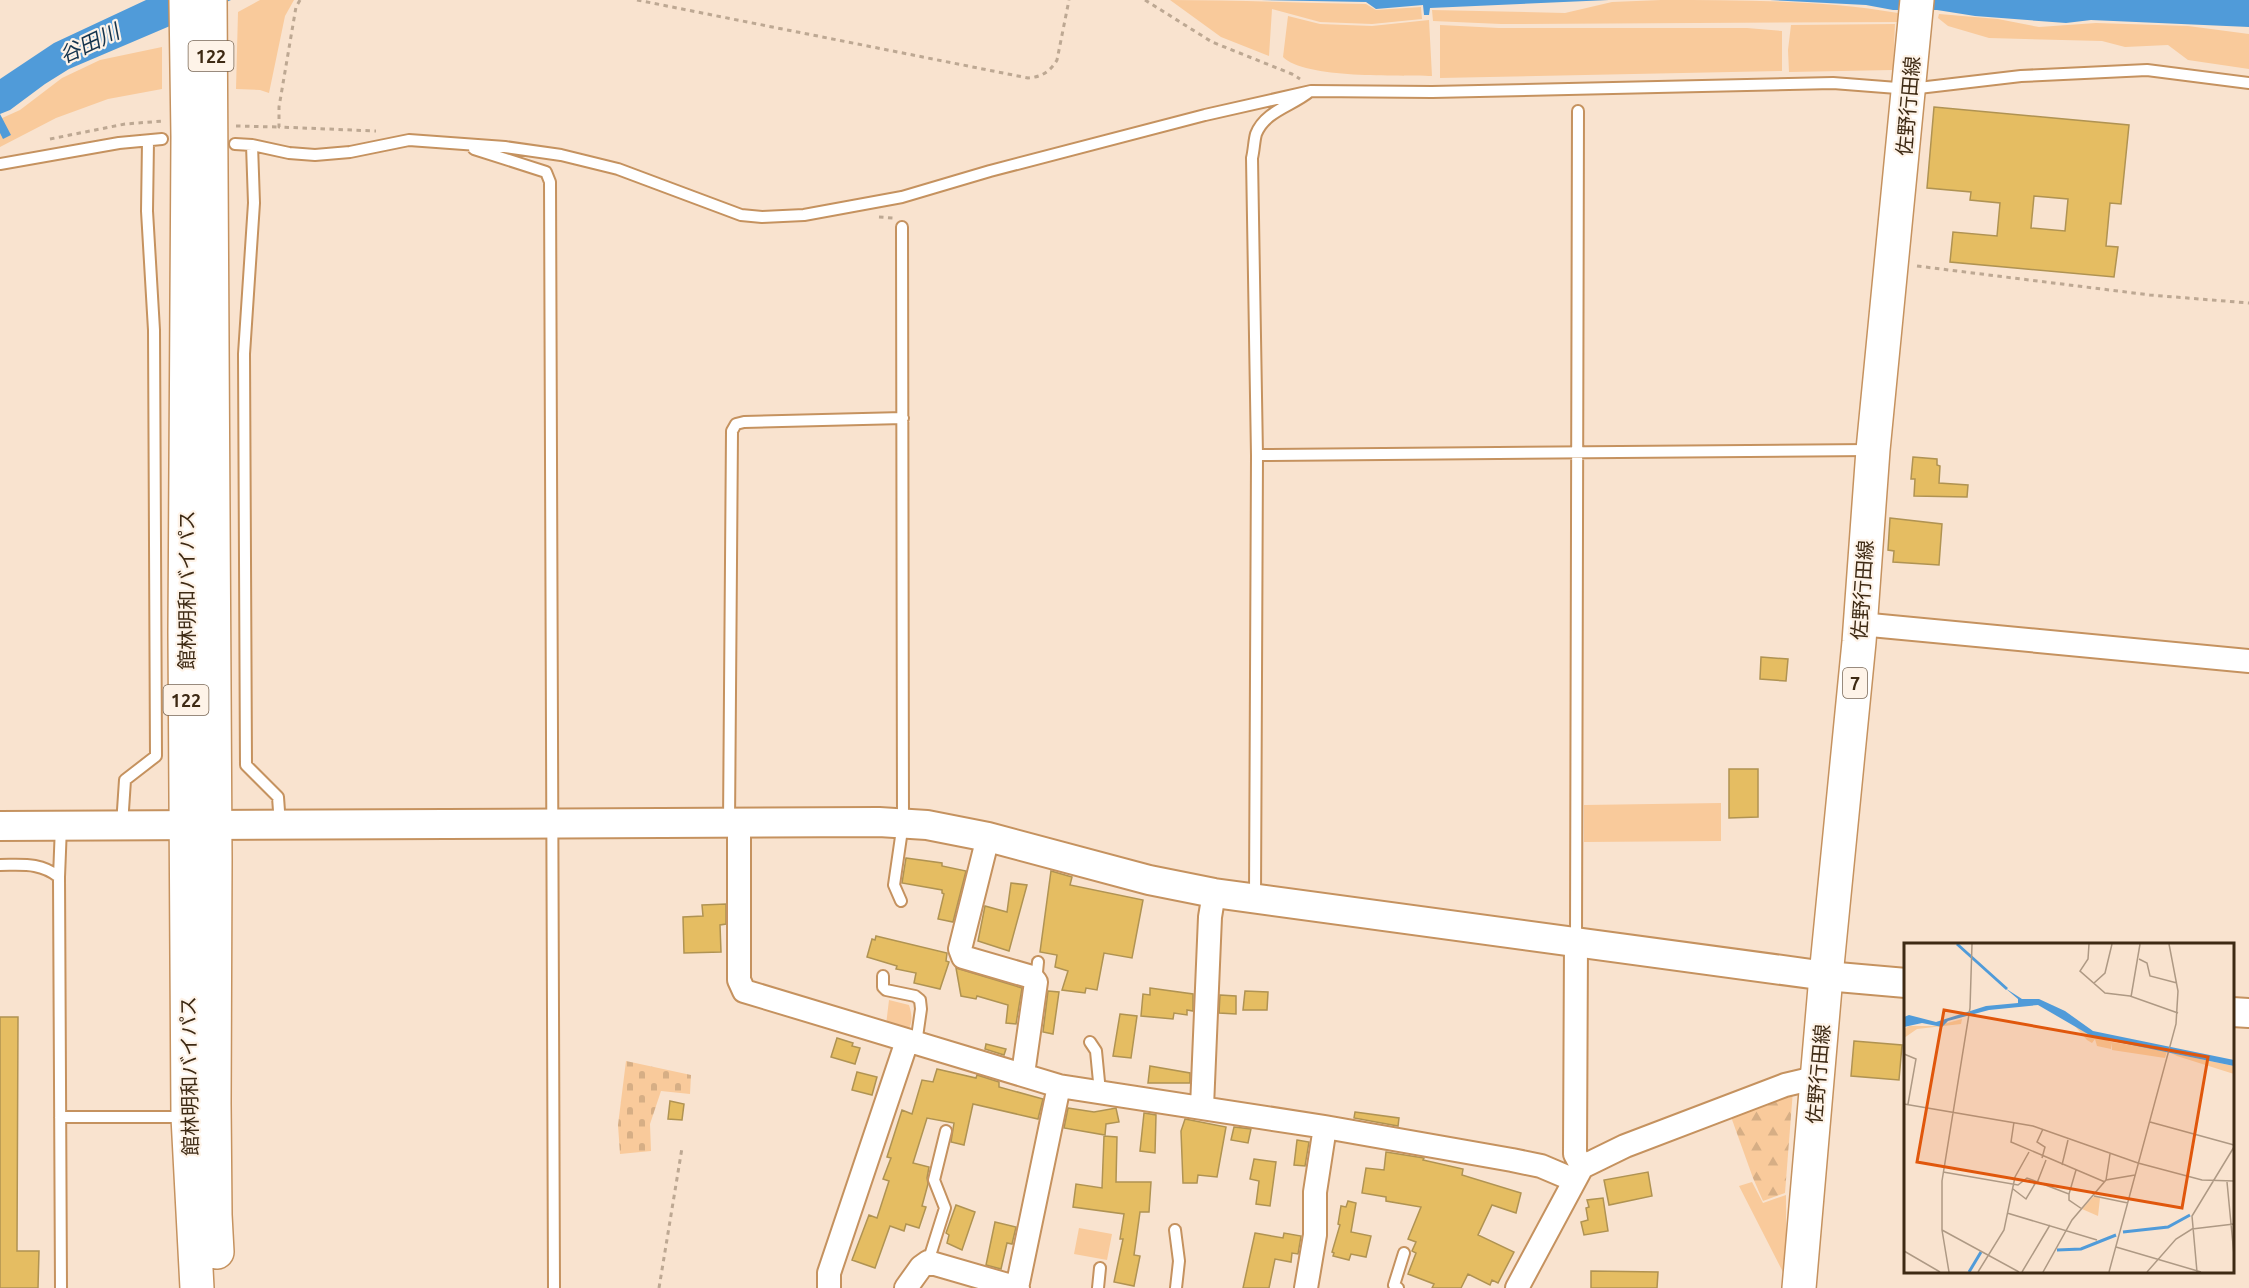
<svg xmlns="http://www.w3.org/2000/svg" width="2249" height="1288" font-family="Ubuntu,'Noto Sans JP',sans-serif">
<defs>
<pattern id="forest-firs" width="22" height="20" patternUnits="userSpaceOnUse" patternTransform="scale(1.5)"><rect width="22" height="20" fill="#f9ca9b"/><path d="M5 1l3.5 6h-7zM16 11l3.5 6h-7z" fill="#d6ae85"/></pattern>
<pattern id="cemetery-stones" width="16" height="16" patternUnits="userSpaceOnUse" patternTransform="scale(1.5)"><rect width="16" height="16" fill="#f9ca9b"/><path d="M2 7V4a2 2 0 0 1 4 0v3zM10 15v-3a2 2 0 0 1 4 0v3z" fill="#d6ae85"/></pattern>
</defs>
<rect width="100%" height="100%" fill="#f9e3cf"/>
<path fill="#f9ca9b" d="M260 0H294L285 16 269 93 260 90 236 89 238 12Z
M1170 0C1235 0 1300 3 1366 4L1376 10 1421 7 1422 19 1372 24 1320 22 1272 9 1269 56 1221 37Z
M1661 0C1740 0 1821 0 1898 13L1903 22 1501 24 1433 21 1432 10 1565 13 1612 2Z
M1939 14 1998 19 2039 27 2096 23 2188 26 2249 34V69L2188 60 2168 45 2125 47 2102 41 1989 38 1948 26 1938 18Z
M1288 16 1320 24 1372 26 1429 20 1432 76C1400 75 1304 79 1283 57Z
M1895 24 1893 70 1789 72 1788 50 1791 25Z
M1440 25 1499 28H1747L1782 31V71L1440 78Z
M162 47V89L108 99 56 118 0 147V119L20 110 62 78 100 60Z
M1721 803V841L1584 842V805Z
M889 1000 909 1005C912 1015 913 1021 908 1031L886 1025Z
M1752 1182 1763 1203 1786 1195V1278L1739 1186Z
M1079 1228 1112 1234 1107 1260 1074 1254Z"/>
<path fill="url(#forest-firs)" d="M1793 1090 1785 1193 1763 1201 1753 1178 1730 1114Z"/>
<path fill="url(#cemetery-stones)" d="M626 1061 691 1075 690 1094 661 1091 650 1124 651 1151 620 1154 618 1125Z"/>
<path fill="#509bd9" d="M146 0H231L69 69 45 84 10 110 0 114 11 135 3 139 0 133V79L54 43Z
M1261 0H1609L1430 8 1429 15H1424L1423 5 1376 9 1366 2Z
M1770 0H2249V27L2091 20 2066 23 1975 16 1937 10H1893L1866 5Z"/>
<path fill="#e5bd62" stroke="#b09352" stroke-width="1.5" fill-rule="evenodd" d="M1934 107 2129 125 2121 204 2110 203 2106 246 2118 247 2114 277 1950 262 1953 232 1997 236 2000 203 1970 200 1971 192 1927 188ZM2034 196 2068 199 2065 231 2031 228Z
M1913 457 1937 459V465L1940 466 1939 483 1968 485 1967 497 1914 496 1915 479H1911Z
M1890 518 1942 524 1939 565 1893 562 1894 551 1888 550Z
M1761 657 1788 659 1786 681 1760 679Z
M1729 769H1758V817L1729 818Z
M906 858 942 863V866L966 871 953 922 938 919 944 894 942 893V890L902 883Z
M1051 871 1072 877 1070 885 1143 900 1132 958 1104 953 1097 990 1086 988 1085 993 1062 990 1068 971 1055 967 1057 955 1040 952Z
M1011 883 1027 885 1009 951 978 941 985 906 1007 912Z
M726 904V924L720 925 721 952 684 953 683 917 703 916 702 905Z
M876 936 947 953 946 961 949 962 940 989 914 983 916 973 896 969 897 966 867 957 872 939 875 940Z
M956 968 1022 988 1016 1024 1006 1023 1008 1005 977 996 976 999 961 996Z
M1150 988 1193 994V1011L1187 1010V1015L1174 1013 1173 1019 1141 1016 1143 994 1150 995Z
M1048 991 1059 992 1053 1034 1043 1032Z
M1245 991 1268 992 1267 1010H1243Z
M1220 995 1236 996V1014L1219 1013Z
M1120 1014 1137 1016 1131 1058 1113 1056Z
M0 1017H18L17 1251H39L38 1288H0Z
M837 1038 853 1043 852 1046 860 1048 855 1064 831 1057Z
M1854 1041 1902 1045 1899 1080 1851 1076Z
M986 1044 1006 1049 1004 1055 985 1049Z
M1150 1066 1190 1073V1083H1148Z
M937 1069 976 1078 977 1075 999 1082V1087L1043 1099 1038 1119 973 1104 964 1145 951 1142 954 1123 927 1118 913 1163 929 1167 927 1178 928 1184 922 1206 926 1207 919 1228 906 1224 904 1231 890 1226 875 1268 852 1260 869 1215 877 1218 889 1181 883 1179 891 1158 887 1157 902 1110 912 1114 922 1080 933 1082Z
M857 1072 877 1077 872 1095 852 1090Z
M670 1101 684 1104 682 1120 668 1119Z
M1068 1108 1094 1112 1116 1108 1119 1122 1106 1124 1105 1135 1064 1128Z
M1355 1112 1399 1118 1398 1126 1354 1118Z
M1144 1113 1156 1115 1155 1153 1140 1151Z
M1185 1119 1226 1127 1217 1177 1198 1175 1197 1183H1183L1181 1131Z
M1234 1127 1251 1129 1248 1143 1231 1140Z
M1104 1136 1117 1137 1116 1182H1151L1149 1212H1140L1134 1255 1140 1256 1134 1286 1114 1282 1123 1239H1120L1124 1214 1073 1207 1076 1184 1102 1188Z
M1297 1140 1309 1142 1305 1166 1294 1165Z
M1386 1152 1424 1158 1423 1160 1463 1169 1462 1175 1521 1193 1516 1213 1492 1205 1478 1235 1514 1252 1498 1283 1492 1280 1490 1285 1468 1274 1461 1288H1432L1434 1284 1408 1274 1416 1253 1412 1251 1416 1242 1408 1239 1421 1207 1386 1201V1197L1362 1193 1366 1168 1384 1170Z
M1254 1159 1276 1162 1270 1206 1256 1204 1259 1181 1250 1179Z
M1648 1172 1652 1196 1609 1205 1604 1180Z
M1603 1198 1608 1231 1584 1235 1581 1222 1588 1220 1586 1208 1589 1207 1587 1200Z
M1348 1201 1356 1203 1351 1232 1371 1236 1366 1257 1351 1254 1349 1260 1333 1256 1334 1253 1332 1252 1340 1225 1338 1224 1341 1206 1346 1207Z
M956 1205 975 1212 962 1250 947 1243 949 1235 946 1233Z
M995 1222 1016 1227 1012 1244 1007 1243 1001 1269 986 1265Z
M1255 1233 1283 1238 1284 1233 1301 1236 1298 1254 1292 1253 1291 1262 1275 1259 1269 1288H1243Z
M1591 1271 1658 1272 1657 1288H1591Z"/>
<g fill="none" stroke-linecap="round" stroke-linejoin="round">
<g stroke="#c5925f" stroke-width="14">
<path id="service" d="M235 144 252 145 289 153 315 155 350 152 409 140 505 147 561 155 618 169 741 215 762 217 804 215 902 197 990 171 1205 115 1311 91 1432 92 1833 83 1910 89 2021 76 2147 70 2249 83
M252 145 254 203 244 354 246 765 278 797 280 825
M474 149 546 172 550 182 554 1288
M0 164 119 143 162 139
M1257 455 1870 450
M729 823 732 431 736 424 744 422 903 418
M122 825 125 780 156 756 154 330 147 211 148 141
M61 826 59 877 61 1288
M0 865C22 865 40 862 59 877
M1255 898 1257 455 1252 158C1254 150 1254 141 1256 134 1265 111 1292 106 1309 92
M901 901 894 885 903 823 902 227
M1576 942 1578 111
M883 976V987L886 990 915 996 920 1000 921 1009 916 1044
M1036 982 1038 962
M1090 1042 1096 1051 1100 1092
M60 1117H186
M1175 1230 1179 1261 1176 1288
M928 1262 945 1208 934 1180 946 1131
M1098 1288 1100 1268
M1398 1288 1394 1285 1404 1253"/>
</g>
<g stroke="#c5925f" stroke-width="26">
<path id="minor" d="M1860 624 2249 661
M739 823V980L744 991 1059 1086 1325 1127 1512 1160 1541 1166 1574 1180
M988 837 960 949 963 957 1032 977 1036 982 1023 1074
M1576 942 1575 1154 1582 1167
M1202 1107 1210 917 1214 893
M829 1288V1273L907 1041
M906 1288 921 1267 928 1262 1018 1288
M1017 1288 1059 1086
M1306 1288 1315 1235V1192L1325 1127
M1517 1288 1582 1167 1625 1146 1785 1085 1819 1077"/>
</g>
<g stroke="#c5925f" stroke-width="32">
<path id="tertiary" d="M0 826 879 822 927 825 988 837 1149 880 1214 893 1826 976 1906 983
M2232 1012 2249 1013"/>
</g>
<g stroke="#c5925f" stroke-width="36">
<path id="primary" d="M1799 1288 1826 976 1859 642 1873 450 1917 0"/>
</g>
<g stroke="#c5925f" stroke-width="36">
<path id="trunk" d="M186 0 188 137 185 633 188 1117 197 1288
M210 0 215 860 214 1104 215 1215 217 1252"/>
</g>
<path stroke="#bda893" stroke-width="3" stroke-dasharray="4.5 4.5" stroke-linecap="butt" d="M300 0 296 7 279 107V127L376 131
M637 0 1028 78C1041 77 1050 72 1057 60L1069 0
M1145 0 1212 42 1292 74 1300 79
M236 126 279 127
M50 139 125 124 164 121
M879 217 893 218
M1917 266 2150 295 2249 303
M659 1288 682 1148"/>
<use href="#service" stroke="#fff" stroke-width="10"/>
<use href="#minor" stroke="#fff" stroke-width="22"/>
<use href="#tertiary" stroke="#fff" stroke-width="28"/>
<use href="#primary" stroke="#fff" stroke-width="33"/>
<use href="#trunk" stroke="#fff" stroke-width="33"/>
</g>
<g text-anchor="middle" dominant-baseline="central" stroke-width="4.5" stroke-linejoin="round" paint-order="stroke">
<g fill="#fef3e8" stroke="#786654" stroke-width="1.5">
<rect x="188.5" y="41" width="45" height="30" rx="4.5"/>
<rect x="1843" y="668" width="24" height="30" rx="4.5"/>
<rect x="163.5" y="685" width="45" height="30" rx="4.5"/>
</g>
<g font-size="18" font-weight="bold" fill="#3e2a14">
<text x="211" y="56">122</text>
<text x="1855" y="683">7</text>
<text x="186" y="700">122</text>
</g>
<g font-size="20" fill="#3e2a14" stroke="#fef3e8">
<text transform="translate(1908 106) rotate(-85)">佐野行田線</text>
<text transform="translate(186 590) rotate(-90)">館林明和バイパス</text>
<text transform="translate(1862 590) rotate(-86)">佐野行田線</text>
<text transform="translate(1818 1074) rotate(-85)">佐野行田線</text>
<text transform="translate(189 1076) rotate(-91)">館林明和バイパス</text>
</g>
<g font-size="21" font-style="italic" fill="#14344e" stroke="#fef3e8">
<text transform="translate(89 43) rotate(-25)">谷田川</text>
</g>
</g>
<g transform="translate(1904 943)">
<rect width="330" height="330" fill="#f9e3cf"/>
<path d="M58 76 57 81 13 86 0 95V86L5 83H32ZM170 82 207 99 259 107 263 108 261 115 208 107V100L207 106 193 103 191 96 188 100 183 97ZM267 110 330 123V131L273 113Z" fill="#f9ca9b"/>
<path d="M190 253 196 255 194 273 178 266Z" fill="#f9ca9b"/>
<path d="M101 45 118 56H135L161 68 189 88 330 117V123L189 94 134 62 85 67 44 78 38 84 18 80 0 84V74L5 72 32 79 82 63 114 60V56Z" fill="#509bd9"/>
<path fill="none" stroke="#509bd9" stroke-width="3" d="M53 1 103 46M219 289 264 284 286 272M153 307 177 306 212 292M65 329 77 309"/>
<path fill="none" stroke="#ae9984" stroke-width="1.5" d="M185 1 184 16 176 28 201 50 226 53 274 70M235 16 243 20 246 33 273 40M190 40 201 30 208 1M227 54 236 1M0 111 12 116 4 161M0 161 129 183 234 220 298 237 330 238M110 179 107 199 201 239M246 179 330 202M138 215 141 204 133 199 139 186M158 222 164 197M39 229 114 242 123 235 165 251V257L178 266M202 237 206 211M323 239 330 312M133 240 142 217M109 246 122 256 132 239M165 251 172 227M190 253 224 260M103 270 193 297M38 287 115 329M212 304 297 329M0 308 36 329M45 329 38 287V238L66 65 68 1M74 329 100 287 111 234 125 209M118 329 146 282M139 329 168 277 202 237 231 232M205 329 272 81 274 48 265 1M243 329 272 296 288 286 330 281M293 329 288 273 330 204"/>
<path fill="#e0570c" fill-opacity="0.15" stroke="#e0570c" stroke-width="3" d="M40 67 304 114 278 265 13 219Z"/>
<rect width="330" height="330" fill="none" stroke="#3e2a14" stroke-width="3"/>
</g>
</svg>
